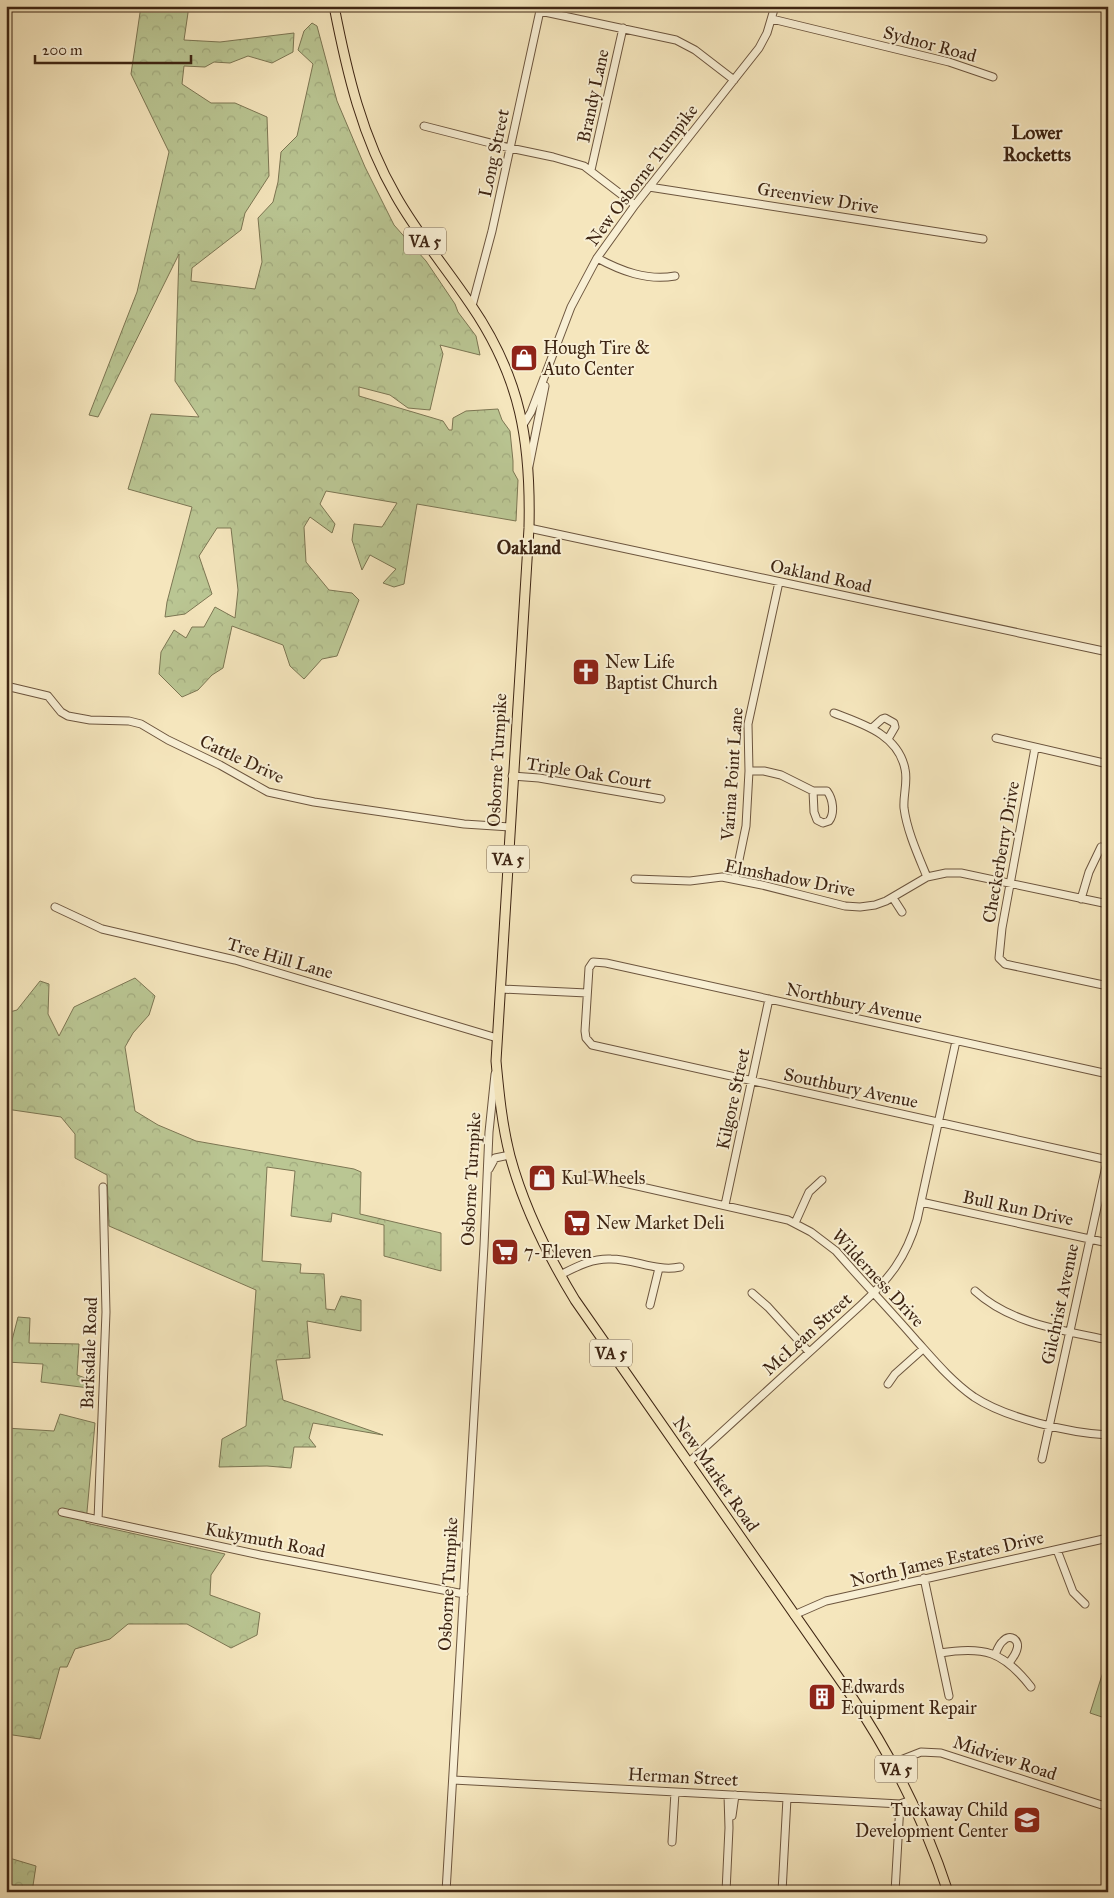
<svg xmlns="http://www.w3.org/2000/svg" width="1114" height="1898" font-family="'IM FELL Great Primer',serif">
<defs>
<pattern id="forest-crowns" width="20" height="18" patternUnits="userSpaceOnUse" patternTransform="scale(1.25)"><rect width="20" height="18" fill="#bac693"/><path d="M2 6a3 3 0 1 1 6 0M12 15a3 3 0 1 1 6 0" fill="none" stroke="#a1aa7e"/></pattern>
</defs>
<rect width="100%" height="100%" fill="#f5e6bd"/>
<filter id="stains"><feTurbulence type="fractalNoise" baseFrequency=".004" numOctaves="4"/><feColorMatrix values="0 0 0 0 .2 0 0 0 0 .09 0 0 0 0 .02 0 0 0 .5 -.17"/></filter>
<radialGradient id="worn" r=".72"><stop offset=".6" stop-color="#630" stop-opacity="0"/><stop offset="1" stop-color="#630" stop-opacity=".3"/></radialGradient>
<path fill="#bac693" stroke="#7c7653" d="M1108 1656V1719L1090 1713Z"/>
<path fill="url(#forest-crowns)" stroke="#7c7653" d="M141 6H189L184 40 220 42 294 33 293 52 272 63 248 56 230 63 214 62 205 67 184 66 182 84 211 103H235L267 117 269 176 245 213 241 230 192 268 191 281 255 289 262 262 258 218 273 202 278 182 281 152 297 136 313 64 298 50 304 31 312 23 317 26 337 101 365 167 394 225 426 261 455 304 458 312 476 336 480 355 440 345 443 354 430 410 408 408 390 395 359 387V396L443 421 449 430H452L453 418 466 411 498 409 502 420 510 431 513 461V471L518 480 516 521 417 504 404 584 394 587 383 583 396 569 370 555 362 570 352 540 354 524 382 527 397 503 326 491 320 504 335 524 332 533 310 517 304 527 306 562 329 590 352 593 359 600 337 656 322 659 304 679 290 666 283 645 232 626 223 668 212 675 198 690 182 697 159 674 161 652 174 630 186 638 192 627H204L215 607 235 618 238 590 231 528H217L199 556 212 594 185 614 165 617 167 602 192 507 128 489 151 414 199 417 175 381 179 254 98 417 89 415 137 292 169 152 131 74Z
M135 978 155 996 149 1015 133 1033 125 1047 135 1111 158 1125 196 1141 354 1169 361 1172 360 1214 441 1233V1271L384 1256V1225L332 1213 331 1222 291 1216 295 1171 267 1167 262 1261 301 1264 300 1273 324 1274 326 1309 335 1310 341 1296 361 1300V1331L307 1321 310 1358 276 1360 283 1400 383 1435 313 1423 309 1438 316 1447H294L291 1468 267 1466 219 1467 222 1439 246 1426 256 1290 109 1226 107 1175 75 1158V1134L61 1117 6 1109V1013L17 1010 40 981 49 984 48 1014 59 1036 74 1007Z
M18 1317 30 1318 29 1343 79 1344 77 1375 88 1379 89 1388 41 1382 43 1364 6 1362V1345L11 1344Z
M60 1414 95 1423 86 1523 225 1554 211 1575 210 1595 260 1613 257 1635 231 1648 187 1624H128L110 1639 75 1649 67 1667H60L40 1739 6 1734V1428L54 1431Z
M6 1857 36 1866 32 1892H6Z"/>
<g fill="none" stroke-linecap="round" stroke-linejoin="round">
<g stroke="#6c553e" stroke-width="9">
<path id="minor" d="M1103 6 1108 9
M540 11 676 40 695 50 734 80
M772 19 949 62 993 77
M424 126 510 148 553 157 584 166 635 205
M591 170 623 28
M649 187 983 239
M597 258C621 271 647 281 675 276
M472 306 492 231 541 6
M523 425 531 412 571 307 597 258 635 205 759 48 767 33 775 6
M529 466 545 386
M529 528 1108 652
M6 686 48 696 61 712 68 716 90 720 129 721 141 724 168 740 220 765 268 792 314 802 464 824 510 827
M834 713C862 724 898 734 905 769 908 782 903 795 904 808 907 831 918 855 927 877
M872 728 882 719 885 718 894 723 895 727 888 739
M996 738 1108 764
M1035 748 1002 928 999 958 1005 964 1108 986
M749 771H764L781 775 813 791H827C833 799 835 813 829 821L823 823 817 820 814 812 813 791
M512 776 539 778 661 799
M635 879 690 881 722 877 762 885 845 906 860 907 875 905 886 901 927 877 946 873H961L1108 904
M735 879 746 826 749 771 748 724 779 582
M893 898 902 912
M1081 899 1089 872 1101 847
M55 907 102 929 235 960 497 1038
M500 989 587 993
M1108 1074 606 963 593 962 589 968 585 1031 586 1038 592 1045 1108 1160
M489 1169 495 1158 510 1155
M576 1180 586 1176H593L788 1220 811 1232 836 1251C862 1281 889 1309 915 1339 933 1359 951 1381 974 1397 1006 1418 1069 1433 1108 1435
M921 1202 1108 1243
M725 1205 769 999
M795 1223 809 1192 822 1180
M560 1275C576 1267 592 1258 611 1259 635 1259 656 1272 680 1267
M975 1291C1011 1324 1062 1330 1108 1340
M752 1293 768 1307 809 1352
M650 1305 659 1268
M888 1384 895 1374 923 1349
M1042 1459 1108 1157
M688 1463 861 1305C889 1279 906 1258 917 1220L956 1041
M62 1512 260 1555 464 1594
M98 1520 106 1312 103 1187
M1057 1550 1073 1592 1085 1604
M924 1578 949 1696
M794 1615 826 1601 1108 1538
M940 1653C984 1646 1003 1651 1031 1687
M995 1655C997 1650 999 1644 1003 1641 1010 1633 1020 1640 1017 1649 1016 1654 1012 1659 1009 1663
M893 1763 921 1752 941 1753 1108 1807
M453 1780 900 1804 911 1800
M732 1816 735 1795
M672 1842 675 1792
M446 1892 484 1246 489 1132 495 1074
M726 1892 729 1828 728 1795
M782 1892 787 1798
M895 1892 900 1804"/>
</g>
<g stroke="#3e2513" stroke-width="11">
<path id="major" d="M334 6C347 73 362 137 396 196 418 235 447 269 471 305 521 378 531 442 529 528L496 1061C499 1093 502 1125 510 1156 524 1208 547 1254 575 1300L850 1694C891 1755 925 1821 948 1892"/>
</g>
<use href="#minor" stroke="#f8efd4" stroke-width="7"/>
<use href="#major" stroke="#f5e6bd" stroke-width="9"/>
</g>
<defs>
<g id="shop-square" transform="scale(1.4375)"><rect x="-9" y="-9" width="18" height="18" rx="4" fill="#8f2418" stroke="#f8efd4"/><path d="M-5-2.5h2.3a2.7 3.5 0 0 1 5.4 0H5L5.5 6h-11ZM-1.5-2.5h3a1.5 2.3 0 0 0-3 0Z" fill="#fff"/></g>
<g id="church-square" transform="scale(1.4375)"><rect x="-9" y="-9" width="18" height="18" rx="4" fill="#8f2418" stroke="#f8efd4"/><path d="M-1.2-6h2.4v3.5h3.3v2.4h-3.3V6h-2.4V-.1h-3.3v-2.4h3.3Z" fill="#fff"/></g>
<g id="supermarket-square" transform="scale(1.4375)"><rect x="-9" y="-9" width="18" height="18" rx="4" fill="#8f2418" stroke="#f8efd4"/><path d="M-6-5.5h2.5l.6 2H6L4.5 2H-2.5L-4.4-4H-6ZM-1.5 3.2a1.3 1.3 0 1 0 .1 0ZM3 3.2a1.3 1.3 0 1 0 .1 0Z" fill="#fff"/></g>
<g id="building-square" transform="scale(1.4375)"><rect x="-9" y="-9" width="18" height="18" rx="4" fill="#8f2418" stroke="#f8efd4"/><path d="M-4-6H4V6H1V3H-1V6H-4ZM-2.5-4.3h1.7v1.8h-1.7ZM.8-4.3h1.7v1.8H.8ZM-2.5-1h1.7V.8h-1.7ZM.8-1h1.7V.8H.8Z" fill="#fff"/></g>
<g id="school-square" transform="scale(1.4375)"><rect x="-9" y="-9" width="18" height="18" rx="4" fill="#8f2418" stroke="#f8efd4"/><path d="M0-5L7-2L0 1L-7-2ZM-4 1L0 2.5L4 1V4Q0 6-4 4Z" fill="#fff"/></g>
</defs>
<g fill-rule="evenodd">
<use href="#shop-square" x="524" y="358"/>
<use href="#church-square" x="586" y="672"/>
<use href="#shop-square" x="542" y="1178"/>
<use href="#supermarket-square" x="577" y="1223"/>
<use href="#supermarket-square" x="505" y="1252"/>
<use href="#building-square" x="822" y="1697"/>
<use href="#school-square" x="1027" y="1820"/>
</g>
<g text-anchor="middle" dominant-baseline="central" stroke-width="4" stroke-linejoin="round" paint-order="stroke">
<g fill="#f8efd4" stroke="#76624d" stroke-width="1">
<rect x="404" y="227.5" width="42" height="27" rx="4"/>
<rect x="487" y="845.5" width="42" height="27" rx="4"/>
<rect x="590" y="1339.5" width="42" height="27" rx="4"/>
<rect x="875" y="1755.5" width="42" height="27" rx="4"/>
</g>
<g font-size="16" font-weight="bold" fill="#3e2513">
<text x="425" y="241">VA 5</text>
<text x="508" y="859">VA 5</text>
<text x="611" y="1353">VA 5</text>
<text x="896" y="1769">VA 5</text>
</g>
<g font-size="18" fill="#3e2513" stroke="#f8efd4">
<text transform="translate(930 44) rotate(15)">Sydnor Road</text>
<text transform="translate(593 96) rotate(-78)">Brandy Lane</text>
<text transform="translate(494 153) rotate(-78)">Long Street</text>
<text transform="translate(642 175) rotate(-53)">New Osborne Turnpike</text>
<text transform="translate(818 198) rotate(9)">Greenview Drive</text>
<text transform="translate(821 576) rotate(12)">Oakland Road</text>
<text transform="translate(242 759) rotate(25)">Cattle Drive</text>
<text transform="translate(497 760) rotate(-87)">Osborne Turnpike</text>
<text transform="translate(589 773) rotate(9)">Triple Oak Court</text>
<text transform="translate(732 774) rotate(-86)">Varina Point Lane</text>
<text transform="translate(1001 852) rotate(-80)">Checkerberry Drive</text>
<text transform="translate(790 878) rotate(11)">Elmshadow Drive</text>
<text transform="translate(280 958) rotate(16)">Tree Hill Lane</text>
<text transform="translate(854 1003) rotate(12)">Northbury Avenue</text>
<text transform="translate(851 1088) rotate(12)">Southbury Avenue</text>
<text transform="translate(733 1099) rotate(-78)">Kilgore Street</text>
<text transform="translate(471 1179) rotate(-87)">Osborne Turnpike</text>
<text transform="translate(1018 1208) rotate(12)">Bull Run Drive</text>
<text transform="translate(878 1278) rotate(47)">Wilderness Drive</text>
<text transform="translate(1060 1304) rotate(-78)">Gilchrist Avenue</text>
<text transform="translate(807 1334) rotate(-42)">McLean Street</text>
<text transform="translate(89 1353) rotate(-88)">Barksdale Road</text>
<text transform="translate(716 1474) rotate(55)">New Market Road</text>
<text transform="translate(265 1540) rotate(11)">Kukymuth Road</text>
<text transform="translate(947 1559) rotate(-13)">North James Estates Drive</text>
<text transform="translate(448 1584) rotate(-87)">Osborne Turnpike</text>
<text transform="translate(1005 1758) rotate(18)">Midview Road</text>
<text transform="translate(683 1777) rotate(3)">Herman Street</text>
</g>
<g font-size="18" fill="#3e2513" stroke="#f8efd4" text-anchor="start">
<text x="543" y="348">Hough Tire &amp;<tspan x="543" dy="21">Auto Center</tspan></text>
<text x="605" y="662">New Life<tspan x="605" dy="21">Baptist Church</tspan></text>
<text x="561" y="1178">Kul Wheels</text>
<text x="596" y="1223">New Market Deli</text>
<text x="524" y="1252">7-Eleven</text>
<text x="841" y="1687">Edwards<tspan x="841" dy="21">Equipment Repair</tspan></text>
<text x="1008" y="1810" text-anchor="end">Tuckaway Child<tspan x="1008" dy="21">Development Center</tspan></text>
</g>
<g font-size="19" font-weight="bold" fill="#3e2513" stroke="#f8efd4">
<text x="1037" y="132">Lower<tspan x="1037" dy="22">Rocketts</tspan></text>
<text x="529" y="547">Oakland</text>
</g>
</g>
<rect width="1114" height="1898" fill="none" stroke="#f5e6bd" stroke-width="25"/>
<rect x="8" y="8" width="1099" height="1883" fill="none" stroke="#3e2513" stroke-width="2.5"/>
<rect x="12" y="12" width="1089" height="1873" fill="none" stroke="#3e2513"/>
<path d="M35 55v8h156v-8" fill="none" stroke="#3e2513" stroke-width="2.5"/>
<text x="42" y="55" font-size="15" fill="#3e2513" stroke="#f8efd4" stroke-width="4" paint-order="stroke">200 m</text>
<rect width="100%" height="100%" filter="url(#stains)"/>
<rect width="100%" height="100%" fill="url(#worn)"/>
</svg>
